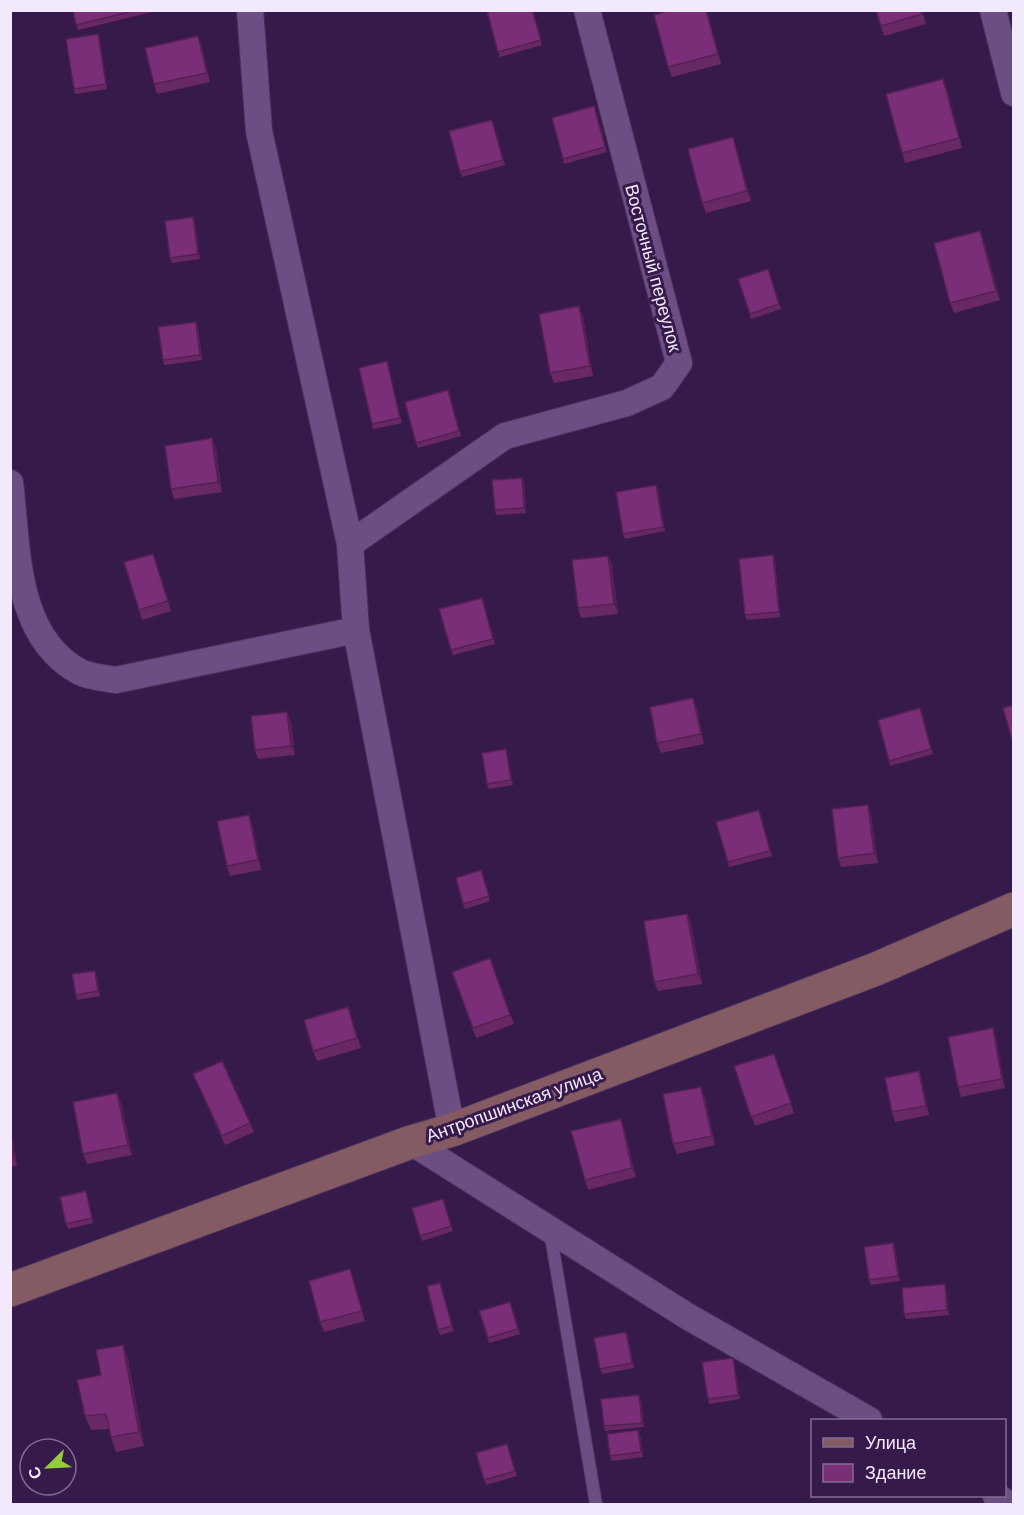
<svg xmlns="http://www.w3.org/2000/svg" width="1024" height="1515" font-family="'DM Sans',sans-serif">
<rect width="100%" height="100%" fill="#371a4c"/>
<g fill="none" stroke-linecap="round" stroke-linejoin="round">
<g stroke="#4d345d" stroke-width="14">
<path id="lane" d="M550 1231 596 1504"/>
</g>
<g stroke="#4d345d" stroke-width="28">
<path id="street" d="M250 10 259 131 350 544 356 630 452 1130
M993 10 1014 93
M10 483C18 548 14 637 80 672 90 677 105 678 116 680L356 630
M350 544 505 436 627 403 662 387 679 363 587 10
M411 1142 687 1316 869 1420
M996 1496 1008 1504"/>
</g>
<g stroke="#4d345d" stroke-width="35">
<path id="secondary" d="M10 1290 411 1142 452 1130 876 969 1014 909"/>
</g>
<use href="#lane" stroke="#6c4e85" stroke-width="12"/>
<use href="#street" stroke="#6c4e85" stroke-width="26"/>
<use href="#secondary" stroke="#855b63" stroke-width="33"/>
</g>
<path fill="#682866" d="M73 10H160L78 30Z
M533 10 542 45 500 57 498 52Z
M670 10H707L721 64 672 77 668 67Z
M922 10 926 24 884 36 881 26Z
M198 36 202 46 210 82 157 94 154 84Z
M100 39 107 89 75 94 74 89Z
M943 79 947 89 962 148 905 163 902 153Z
M596 111 607 152 564 164 563 159Z
M493 125 505 165 462 177 460 172Z
M733 137 736 147 751 201 706 213 702 203Z
M193 217 195 222 200 259 172 263 170 258Z
M980 231 984 241 1000 300 954 313 950 303Z
M768 269 781 309 751 319 738 279Z
M583 316 593 376 554 383 550 373Z
M198 327 202 360 164 365 163 360Z
M388 366 402 423 373 429 372 424Z
M448 390 461 436 418 448 416 443Z
M212 438 216 448 222 492 174 499 171 489Z
M522 478 524 483 526 513 496 515 495 510Z
M656 485 658 490 665 531 625 539 623 534Z
M153 554 171 611 142 620 139 610Z
M773 555 775 560 780 617 747 620 745 615Z
M608 556 612 565 618 614 581 618 578 608Z
M482 598 495 644 453 655 451 650Z
M697 708 704 744 661 753 657 743Z
M922 713 933 754 890 766 889 761Z
M291 721 295 755 258 759 255 750Z
M507 754 513 785 489 789 487 784Z
M868 805 871 815 878 863 841 867 838 858Z
M759 810 772 856 729 867 728 862Z
M249 815 252 824 261 870 230 876 227 866Z
M481 870 490 901 465 909 463 904Z
M687 914 691 923 702 984 658 991 654 982Z
M490 958 514 1024 476 1038 452 972Z
M97 976 100 996 77 1000 76 995Z
M348 1007 361 1048 317 1061 313 1051Z
M996 1038 1005 1088 961 1097 958 1087Z
M774 1054 794 1113 755 1126 734 1066Z
M919 1071 922 1081 929 1115 895 1122 892 1112Z
M193 1074 250 1123 254 1132 225 1145Z
M117 1093 121 1103 132 1155 87 1164 83 1154Z
M705 1097 715 1145 677 1154 673 1144Z
M10 1127 17 1165 10 1167Z
M624 1128 636 1177 588 1190 585 1180Z
M86 1191 93 1223 68 1229 66 1224Z
M443 1199 453 1231 422 1241 412 1208Z
M895 1248 900 1281 871 1285 869 1280Z
M353 1279 365 1321 324 1332 320 1322Z
M440 1283 454 1331 440 1335 438 1330Z
M946 1289 949 1315 906 1319 904 1314Z
M510 1302 520 1334 489 1343 479 1311Z
M628 1337 634 1368 602 1374 600 1369Z
M733 1358 734 1363 740 1399 709 1404 708 1399Z
M128 1359 144 1446 116 1452 111 1437 109 1429 91 1430 85 1416 101 1375Z
M641 1400 644 1427 605 1431 604 1426Z
M640 1435 643 1457 612 1461 610 1456Z
M507 1444 517 1476 486 1485 476 1453Z"/>
<path fill="#552053" d="M706 10H707L721 64 718 54Z
M98 34 100 39 107 89 106 84Z
M198 36 202 46 210 82 207 73Z
M943 79 947 89 962 148 959 138Z
M733 137 736 147 751 201 747 191Z
M193 217 195 222 200 259 198 254Z
M980 231 984 241 1000 300 996 291Z
M579 306 583 316 593 376 590 366Z
M196 322 198 327 202 360 200 355Z
M212 438 216 448 222 492 218 482Z
M522 478 524 483 526 513 524 508Z
M656 485 658 490 665 531 663 527Z
M773 555 775 560 780 617 779 612Z
M608 556 612 565 618 614 614 604Z
M693 698 697 708 704 744 701 734Z
M287 712 291 721 295 755 291 746Z
M506 749 507 754 513 785 511 780Z
M868 805 871 815 878 863 874 853Z
M249 815 252 824 261 870 258 860Z
M687 914 691 923 702 984 698 974Z
M95 971 97 976 100 996 98 991Z
M993 1028 996 1038 1005 1088 1002 1079Z
M919 1071 922 1081 929 1115 926 1106Z
M701 1087 705 1097 715 1145 712 1136Z
M117 1093 121 1103 132 1155 128 1145Z
M621 1119 624 1128 636 1177 632 1168Z
M10 1127 17 1165 13 1156 10 1140Z
M893 1243 895 1248 900 1281 898 1276Z
M945 1284 946 1289 949 1315 947 1310Z
M626 1332 628 1337 634 1368 632 1363Z
M123 1345 128 1359 144 1446 139 1432Z
M733 1358 734 1363 740 1399 738 1395Z
M639 1395 641 1400 644 1427 642 1423Z
M638 1430 640 1435 643 1457 641 1452Z"/>
<path fill="#792e77" stroke="#552053" stroke-width="1.5" d="M73 10H137L76 25Z
M488 10H532L541 40 498 52 487 11Z
M670 10H706L718 54 668 67 654 15Z
M876 10H921L922 14 881 26Z
M98 34 106 84 74 89 66 39Z
M198 36 207 73 154 84 145 48Z
M943 79 959 138 902 153 886 94Z
M594 106 605 147 563 159 552 118Z
M492 120 503 160 460 172 449 131Z
M733 137 747 191 702 203 688 149Z
M193 217 198 254 170 258 165 221Z
M980 231 996 291 950 303 934 243Z
M768 269 779 304 750 314 738 279Z
M579 306 590 366 550 373 539 314Z
M196 322 200 355 163 360 158 327Z
M387 361 400 418 372 424 359 368Z
M448 390 459 431 416 443 405 402Z
M212 438 218 482 171 489 165 446Z
M522 478 524 508 495 510 492 480Z
M656 485 663 527 623 534 616 492Z
M153 554 168 601 139 610 124 562Z
M773 555 779 612 745 615 739 559Z
M608 556 614 604 578 608 572 560Z
M482 598 493 639 451 650 439 609Z
M693 698 701 734 657 743 650 707Z
M1014 705V747L1003 708Z
M920 708 931 749 889 761 878 720Z
M287 712 291 746 255 750 251 716Z
M506 749 511 780 487 784 482 753Z
M868 805 874 853 838 858 832 809Z
M759 810 770 851 728 862 716 822Z
M249 815 258 860 227 866 217 821Z
M481 870 489 896 463 904 456 878Z
M687 914 698 974 654 982 644 921Z
M490 958 510 1015 473 1028 452 972Z
M95 971 98 991 76 995 72 974Z
M348 1007 357 1038 313 1051 304 1020Z
M993 1028 1002 1079 958 1087 948 1037Z
M774 1054 791 1103 751 1117 734 1066Z
M222 1061 250 1123 222 1136 193 1074Z
M919 1071 926 1106 892 1112 885 1078Z
M701 1087 712 1136 673 1144 663 1094Z
M117 1093 128 1145 83 1154 73 1102Z
M621 1119 632 1168 585 1180 571 1131Z
M10 1140 13 1156H10Z
M86 1191 92 1218 66 1224 60 1197Z
M443 1199 451 1226 420 1236 412 1208Z
M893 1243 898 1276 869 1280 864 1247Z
M350 1269 362 1311 320 1322 309 1281Z
M440 1283 452 1326 438 1330 427 1286Z
M945 1284 947 1310 904 1314 902 1288Z
M510 1302 518 1329 488 1338 479 1311Z
M626 1332 632 1363 600 1369 594 1338Z
M123 1345 139 1432 111 1437 106 1414 85 1416 77 1380 101 1375 96 1350Z
M733 1358 738 1395 708 1399 702 1362Z
M639 1395 642 1423 604 1426 601 1399Z
M638 1430 641 1452 610 1456 607 1434Z
M507 1444 515 1471 484 1480 476 1453Z"/>
<g text-anchor="middle" dominant-baseline="central" stroke-width="6" stroke-linejoin="round" paint-order="stroke">
<g font-size="18" fill="#f3e9fc" stroke="#371a4c">
<text transform="translate(653 268) rotate(75)">Восточный переулок</text>
<text transform="translate(514 1105) rotate(-20)">Антропшинская улица</text>
</g>
</g>
<rect width="1024" height="1515" fill="none" stroke="#f3e9fc" stroke-width="24"/>
<rect x="811" y="1419" width="195" height="78" fill="#371a4c" stroke="#826d92" stroke-width="1.5"/>
<rect x="823" y="1438" width="30" height="9" fill="#855b63" stroke="#826d92" stroke-width="1.5"/>
<text x="865" y="1449" font-size="18" fill="#f3e9fc">Улица</text>
<rect x="823" y="1464" width="30" height="18" fill="#792e77" stroke="#826d92" stroke-width="1.5"/>
<text x="865" y="1479" font-size="18" fill="#f3e9fc">Здание</text>
<g transform="translate(48 1467) rotate(246)"><circle r="28" fill="#371a4c" stroke="#826d92" stroke-width="1.5"/>
<path d="M0-4.5L10 22L0 15L-10 22Z" fill="#93cc3d"/>
<text y="-9" font-size="16" font-weight="bold" text-anchor="middle" fill="#f3e9fc">С</text>
</g>
</svg>
